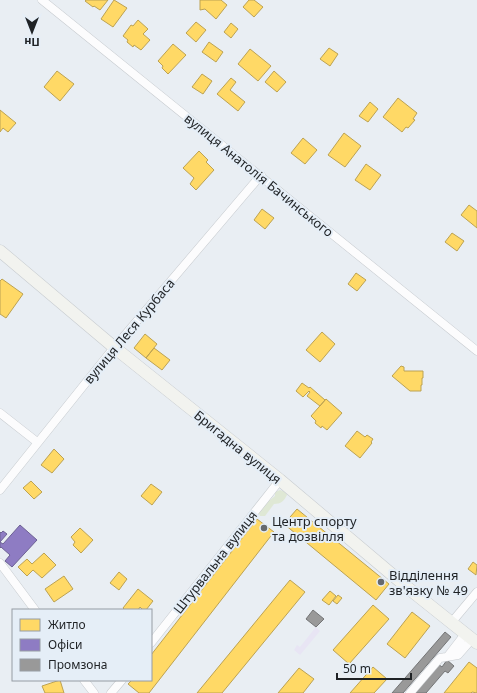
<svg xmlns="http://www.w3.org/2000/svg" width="477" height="693" font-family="'Noto Sans',sans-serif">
<rect width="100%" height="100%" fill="#e9eef3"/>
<path fill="#e8e5f4" d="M316 627 320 631 300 655 294 650 297 645 300 647Z"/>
<path fill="#dfe8d5" d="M280 490 286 492 287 495C284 501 281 504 274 504L265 516H260L258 511 267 498 270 500 275 496V492Z"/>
<path fill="#ffd966" stroke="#bca252" d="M86 0H108L100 10 94 6 93 7 85 1Z
M114 0 127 8 113 27 101 19Z
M200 0H221L227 5 216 19 205 9 200 10Z
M249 0H254L263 7 254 17 243 7Z
M138 20 148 29 143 34 150 40 141 50 134 45 133 47 127 42 128 40 123 36 131 25 133 26Z
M196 22 206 30 196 42 186 33Z
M231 23 238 29 231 38 224 32Z
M209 42 223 52 216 62 202 52Z
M173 44 186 55 168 74 162 68 163 66 158 61Z
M329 48 338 54 330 66 320 59Z
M250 49 271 66 258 81 238 64Z
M57 71 74 84 60 101 44 87Z
M274 71 286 82 277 92 265 82Z
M202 74 212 81 203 94 192 87Z
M231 78 236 82 230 90 245 102 238 111 217 94Z
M398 98 417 113 413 119 415 120 408 128 406 127 402 132 383 117Z
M370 102 378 109 368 122 359 116Z
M0 110 16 123 8 132 3 128 0 132Z
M344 133 361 146 345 167 328 155Z
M303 138 317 150 305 164 291 153Z
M199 151 208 160 206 162 214 170 196 190 190 184 194 178 183 168Z
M366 164 381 175 370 190 355 180Z
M469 205 477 211V228L461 215Z
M262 209 274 218 265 229 254 220Z
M452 233 464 241 457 251 445 242Z
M356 273 366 280 357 291 348 284Z
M2 279 23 294 6 318 0 314V281Z
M322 332 335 344 320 362 306 350Z
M145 334 157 344 146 358 134 348Z
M154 348 170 360 162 370 146 358Z
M401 366 404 367V371H423V378H422V385H421V391H410L392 376Z
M302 383 309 388 310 387 325 400 320 406 307 396 310 392 309 391 303 397 296 391Z
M326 399 342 413 327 430 322 426 321 428 315 423 316 421 311 416Z
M357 431 365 437 367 435 373 439 371 442 372 443 360 458 345 446Z
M54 449 64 459 52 473 41 465Z
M31 481 42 492 34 499 23 488Z
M151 484 162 492 152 505 141 496Z
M297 509 389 584 376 600 284 524Z
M257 519 274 532 149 693H139L128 684 132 680H151V655Z
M80 528 93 540 81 553 73 545 75 542 71 537Z
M44 553 56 565 42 578 33 570 27 576 18 567 27 559 32 564Z
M473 562 477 565 476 575 468 569Z
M119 572 127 579 119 590 110 583Z
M64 576 73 589 54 602 45 589Z
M290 580 305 592 222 693H197Z
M138 589 153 601 146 610H143L140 607 138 610H125L123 608Z
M330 591 336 596 329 605 322 600Z
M338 595 342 598 337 604 333 601Z
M373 605 389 619 349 664 333 650Z
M412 612 430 626 405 658 387 644Z
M469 662 477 668V693L472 692 471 693H444Z
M373 667 387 679 374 693H350Z
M299 668 314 679 303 693H278Z
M60 680 64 693H45L42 686Z"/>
<path fill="#8e7cc3" stroke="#6d6194" d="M20 525 37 540 12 567 5 561 10 555 1 547 0 548V532L1 533 3 531 7 534 0 542 3 544Z"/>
<path fill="#999" stroke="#747576" d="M313 610 324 619 316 627 306 619Z
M445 632 451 637 403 693H392Z
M447 660 454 666 448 673 445 671 426 693H415L438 664 442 667Z"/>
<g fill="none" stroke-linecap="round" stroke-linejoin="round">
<g stroke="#c7cbcf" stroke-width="9">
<path id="street" d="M42 0 477 351
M0 413 37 442
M0 490 108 355 261 175
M0 563 35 610
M451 623 477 592
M151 643 280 480
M448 656 465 634
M84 680 94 693
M111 693 122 680
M410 693 440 658 458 655 472 639"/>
</g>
<g stroke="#c7cbcf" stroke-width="13">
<path id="secondary" d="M0 251 115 348 280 480 408 588 477 643"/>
</g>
<use href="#street" stroke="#fcfcfd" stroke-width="8"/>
<use href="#secondary" stroke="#f2f3ef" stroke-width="12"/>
</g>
<g fill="#66696d" stroke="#e5eef7" stroke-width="1.5">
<circle cx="264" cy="528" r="4"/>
<circle cx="381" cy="582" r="4"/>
</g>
<g text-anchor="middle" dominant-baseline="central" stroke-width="4" stroke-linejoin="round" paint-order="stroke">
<g font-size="13" fill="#1f2225" stroke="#e5eef7">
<text transform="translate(259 175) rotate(39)">вулиця Анатолія Бачинського</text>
<text transform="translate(129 331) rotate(-50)">вулиця Леся Курбаса</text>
<text transform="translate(238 447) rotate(39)">Бригадна вулиця</text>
<text transform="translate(215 562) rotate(-52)">Штурвальна вулиця</text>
</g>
<g font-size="13" fill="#1f2225" stroke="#e5eef7" text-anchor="start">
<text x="272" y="521">Центр спорту<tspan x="272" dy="15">та дозвілля</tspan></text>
<text x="389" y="575">Відділення<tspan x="389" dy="15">зв'язку № 49</tspan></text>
</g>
</g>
<rect x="12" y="609" width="140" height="72" fill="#e5eef7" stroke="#969ca3"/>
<rect x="20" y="619" width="20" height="12" fill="#ffd966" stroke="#969ca3"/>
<text x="48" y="629" font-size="12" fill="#1f2225">Житло</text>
<rect x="20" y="639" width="20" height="12" fill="#8e7cc3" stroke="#969ca3"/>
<text x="48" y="649" font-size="12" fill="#1f2225">Офіси</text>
<rect x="20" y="659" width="20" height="12" fill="#999999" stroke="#969ca3"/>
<text x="48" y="669" font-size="12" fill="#1f2225">Промзона</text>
<g transform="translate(32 32) rotate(180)" stroke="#e5eef7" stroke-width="3" paint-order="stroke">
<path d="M0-3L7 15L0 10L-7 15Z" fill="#1f2225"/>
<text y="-6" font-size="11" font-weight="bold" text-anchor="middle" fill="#1f2225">Пн</text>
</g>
<path d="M337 673v6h74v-6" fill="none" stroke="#1f2225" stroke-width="2"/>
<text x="343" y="673" font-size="12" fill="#1f2225" stroke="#e5eef7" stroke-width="3" paint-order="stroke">50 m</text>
</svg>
